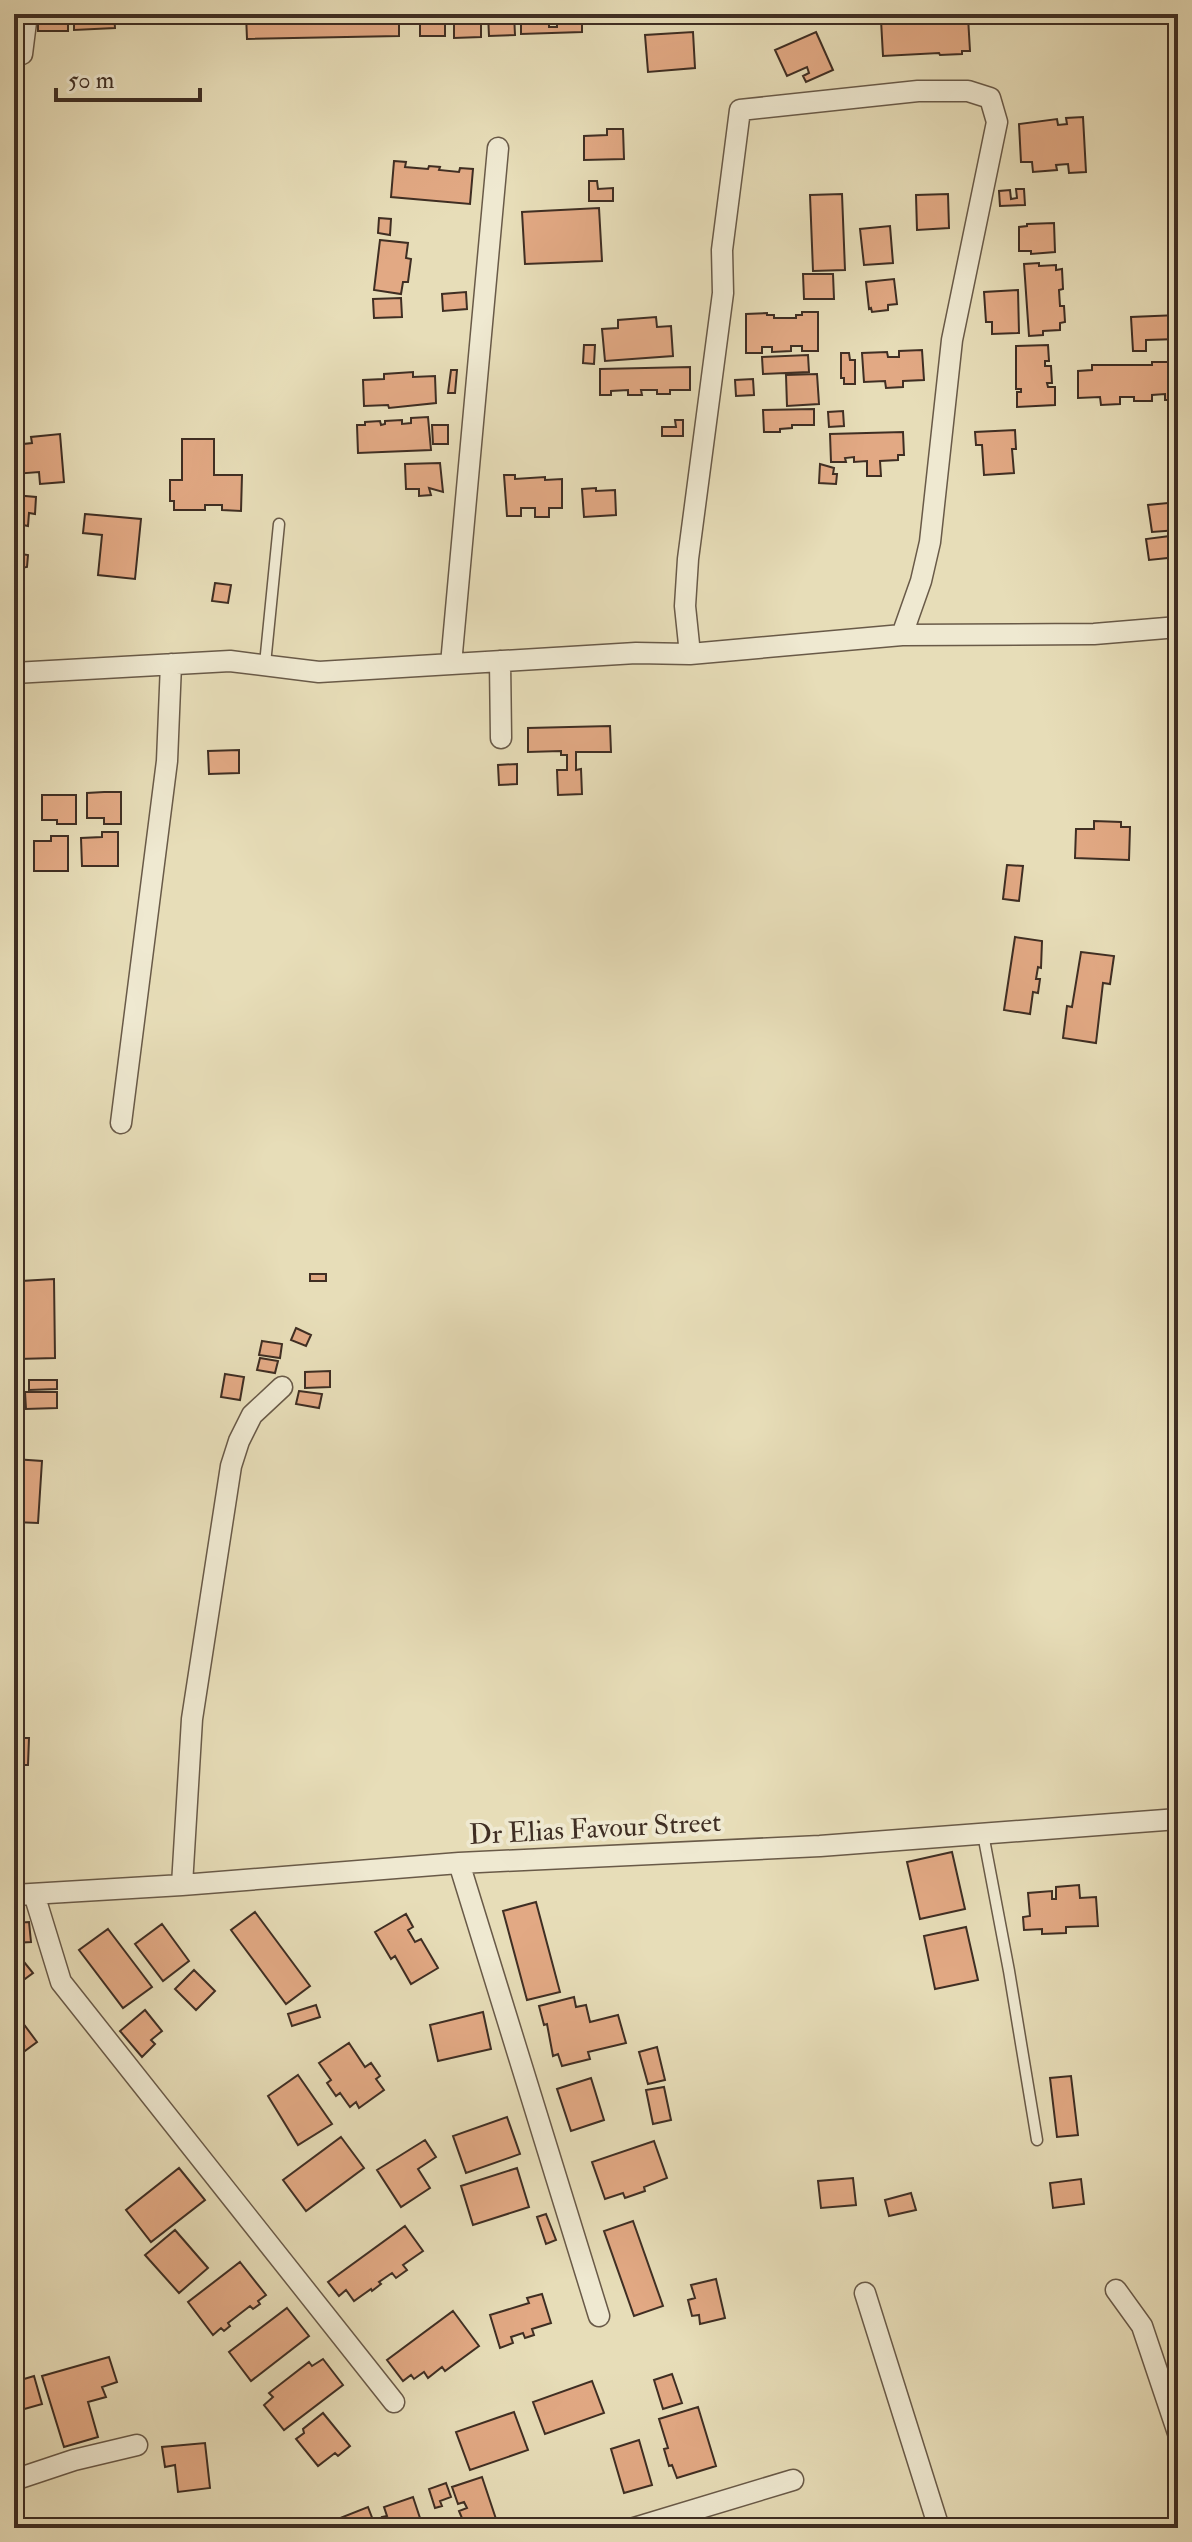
<svg xmlns="http://www.w3.org/2000/svg" width="1192" height="2542" font-family="'IM FELL Double Pica',serif">
<rect width="100%" height="100%" fill="#e7ddb8"/>
<filter id="stains"><feTurbulence type="fractalNoise" baseFrequency=".0025" numOctaves="4"/><feColorMatrix values="0 0 0 0 .2 0 0 0 0 .09 0 0 0 0 .02 0 0 0 .5 -.17"/></filter>
<radialGradient id="worn" r=".72"><stop offset=".6" stop-color="#630" stop-opacity="0"/><stop offset="1" stop-color="#630" stop-opacity=".3"/></radialGradient>
<path fill="#e2a984" stroke="#3f2e23" stroke-width="2" d="M38 14H114L115 28 74 30V23H68V31H38Z
M157 14H179L180 22 157 23Z
M246 14H399V36L247 39Z
M420 14H445V36H420Z
M454 14H481V37L454 38Z
M488 14H514L515 35 489 36Z
M521 14H549V27H557V14H582V32L521 34Z
M960 14 961 17H968L970 51H962V54L940 55 939 53 883 56 881 20 947 18V15Z
M693 32 695 68 648 72 645 35Z
M816 32 833 70 806 82 803 76 809 73 807 67 787 76 775 50Z
M1083 117 1086 172 1069 173 1068 164 1056 165 1057 170 1033 172 1032 162H1021L1019 124 1057 119 1058 125 1067 124 1066 118Z
M607 129H623L624 159 584 160V136L607 135Z
M394 161 406 162 405 167 428 169 429 166 440 167 439 170 459 172 460 168 473 169 470 204 391 197Z
M589 181H597L598 189 613 188V201H589Z
M1016 189H1024L1025 205 1000 206 999 191 1010 190 1011 199 1017 198Z
M842 194 845 270 813 271 810 195Z
M948 194 949 228 917 230 916 195Z
M599 208 602 261 525 264 522 212Z
M379 218 391 219 390 235 378 233Z
M1054 223 1055 252 1031 254V251H1019V227L1027 226V224Z
M890 226 893 263 864 265 860 229Z
M380 240 408 243 406 258 411 259 408 282H403L401 294 374 290Z
M1039 263V266L1056 265V270L1062 269 1063 289 1059 290 1060 306H1064L1065 322 1060 323V330L1043 331V335L1029 336 1024 264Z
M803 274H833L834 299H804Z
M894 279 897 304 888 305V310L872 312 871 308 869 309 866 282Z
M1018 290 1019 333 992 334V322H986L984 292Z
M466 292 467 309 443 311 442 294Z
M401 298 402 317 374 318 373 299Z
M802 312H818V351H802V346H791V351L772 352V347H762V353H746V314L767 313V315H774V318H796V315H802Z
M1178 315V339L1146 340V351H1133L1131 317Z
M656 317 657 327 671 326 673 356 605 361 602 329 618 328V320Z
M584 345H595L594 364 583 363Z
M1048 345 1049 361H1045V366H1051L1052 383H1047L1048 387H1055V405L1017 407V392H1021V389H1016V346Z
M922 350 924 380 903 381V387L886 388 885 381 864 382 862 353 887 352 888 357H899V351Z
M841 353H849L850 360H855V384H844V378H841Z
M808 355 809 372 763 374 762 357Z
M1152 362H1178V400H1165V394L1152 395V401H1134V397H1120V404L1101 405 1100 397 1078 398V371L1092 370V365H1152Z
M690 367V390H670V394H657V390H641L642 395H628V390L611 391V395H600V369Z
M451 370H457L455 393H448Z
M413 372V377L435 376 436 403 389 408 388 405 364 406 363 380 384 379V374Z
M817 374 819 404 787 406 786 375Z
M753 379 754 395 736 396 735 380Z
M814 409V425H792V428L780 429V432H764L763 410Z
M843 411 844 426 829 427 828 412Z
M428 417 431 450 358 453 357 425H365V422L380 421 381 425 385 424V421L402 420V424L411 423V418Z
M675 420H683V436H662V427H676Z
M432 425H448V444H433Z
M1015 430 1016 449H1012L1014 473 984 475 982 445H976L975 432Z
M903 432 904 455H898V460L880 461 881 476H867V461L854 462V457L845 458 846 462H831L830 434Z
M60 434 64 482 40 484 39 472 14 474V445L32 443 31 437Z
M182 439H214V475H242L241 511 222 510V505H205V510H174V501H170V480H182Z
M440 463 443 492 429 488 431 495 419 496V489H406L405 464Z
M820 464 834 468 833 474H837L836 484 819 483Z
M504 475H515V479L545 477V480L562 479V508H549V517H535V508H521V516H507Z
M596 488V491L615 490 616 515 584 517 582 489Z
M14 495 36 497 35 514 29 513 28 526 23 525 21 554 28 555 27 567 21 568 14 567Z
M1178 502V530L1152 532 1148 505Z
M85 514 141 519 135 579 98 575 102 535 83 533Z
M1178 535V543L1175 544 1177 557 1149 560 1146 539Z
M215 583 231 585 228 603 212 601Z
M610 726 611 752H576V770L581 769 582 794 558 795 557 770H567V755H561V751L528 752V728Z
M239 750V773L209 774 208 751Z
M517 764V784L499 785 498 765Z
M104 792H121V824H104V818H87V793Z
M42 795H76V824H57V820H42Z
M1094 821 1121 822V827H1130L1129 860 1075 858 1076 829H1094Z
M102 832H118V866H82L81 838 102 837Z
M51 836H68V871H34V841H51Z
M1007 865 1023 866 1019 901 1003 899Z
M1015 937 1042 941 1041 968 1038 967 1036 979H1040L1038 993 1033 992 1030 1014 1004 1010Z
M1081 952 1114 956 1110 984 1103 983 1096 1043 1063 1038 1067 1006 1072 1007Z
M310 1274H326V1281H310Z
M54 1279 55 1358 18 1359V1349H14V1339H19V1333H15V1312H20V1307H15V1288H21V1281Z
M296 1328 311 1335 306 1346 291 1340Z
M262 1341 282 1344 280 1358 259 1355Z
M260 1358 278 1361 275 1373 257 1370Z
M330 1371V1387L305 1388V1372Z
M225 1374 244 1377 240 1400 221 1397Z
M29 1380H57V1389L29 1390Z
M299 1391 322 1394 319 1408 296 1404Z
M25 1392H57V1408L26 1409Z
M14 1459 42 1461 38 1523 14 1522Z
M14 1738H29L28 1765H17V1770H14Z
M952 1852 965 1909 920 1919 907 1862Z
M1079 1885 1080 1898 1096 1897 1098 1926 1066 1927V1933L1042 1934V1929L1024 1930 1023 1917 1030 1916 1028 1893 1052 1891V1899H1056V1887Z
M536 1902 560 1992 527 2000 503 1911Z
M255 1912 310 1986 286 2004 231 1930Z
M406 1914 413 1927 408 1930 415 1942 421 1939 438 1968 411 1984 395 1956 391 1959 375 1932Z
M29 1922 31 1942 14 1943V1923Z
M162 1924 189 1961 163 1981 135 1944Z
M966 1927 978 1980 935 1989 924 1936Z
M108 1929 152 1987 123 2008 79 1950Z
M20 1957 33 1973 14 1987V1961Z
M194 1970 215 1991 196 2010 175 1989Z
M574 1997 576 2007 586 2005 590 2022 618 2015 626 2043 588 2052 590 2059 562 2066 558 2054 553 2056 547 2024 544 2025 539 2006Z
M316 2005 320 2017 292 2026 288 2014Z
M145 2010 162 2031 151 2040 155 2044 142 2057 120 2031Z
M14 2011 37 2042 14 2059Z
M483 2012 491 2049 438 2061 430 2025Z
M349 2043 365 2067 371 2063 380 2076 376 2079 384 2090 359 2108 356 2102 350 2107 340 2093 336 2096 327 2083 331 2080 319 2063Z
M657 2047 665 2080 648 2084 639 2052Z
M298 2075 332 2124 298 2145 268 2096Z
M1071 2076 1078 2135 1057 2137 1050 2078Z
M591 2078 604 2120 571 2131 557 2089Z
M664 2087 671 2120 653 2124 646 2090Z
M507 2117 520 2154 466 2173 453 2136Z
M341 2137 364 2168 306 2211 283 2180Z
M425 2140 436 2157 418 2169 430 2188 401 2207 377 2170Z
M654 2141 667 2178 644 2187 645 2191 625 2198 623 2193 605 2199 592 2162Z
M179 2168 205 2200 151 2242 126 2210Z
M517 2168 529 2207 473 2225 461 2186Z
M853 2178 856 2205 821 2208 818 2181Z
M1081 2179 1084 2204 1053 2208 1050 2183Z
M911 2193 916 2210 889 2216 885 2200Z
M546 2214 556 2240 546 2244 537 2217Z
M633 2221 663 2306 634 2316 604 2231Z
M405 2226 423 2251 403 2265 407 2270 396 2278 392 2273 379 2282 381 2284 372 2291 371 2289 354 2301 346 2290 339 2296 328 2282Z
M175 2230 208 2268 179 2293 145 2255Z
M240 2262 266 2295 258 2301 260 2304 253 2309 250 2306 228 2323 230 2326 224 2331 221 2328 213 2335 188 2302Z
M716 2279 725 2318 700 2324 699 2315 692 2316 688 2300 695 2298 691 2285Z
M542 2294 551 2323 532 2329 534 2335 525 2338 523 2333 511 2337 513 2343 500 2348 490 2315 529 2303 527 2298Z
M287 2308 309 2336 251 2381 229 2352Z
M453 2311 479 2346 445 2371 442 2367 428 2378 424 2372 414 2379 411 2375 403 2381 387 2360Z
M109 2357 117 2382 102 2387 106 2397 88 2402 98 2437 64 2447 42 2376Z
M323 2359 343 2385 284 2430 264 2405 273 2397 269 2393 309 2362 312 2366Z
M672 2374 682 2403 663 2409 654 2380Z
M34 2376 42 2404 14 2412V2382Z
M592 2381 604 2413 545 2434 533 2402Z
M698 2407 716 2466 677 2478 672 2465 669 2466 664 2449 668 2448 659 2419Z
M514 2412 528 2450 470 2470 456 2432Z
M323 2413 350 2446 338 2456 335 2453 318 2466 296 2439 304 2433 303 2429Z
M639 2440 652 2485 624 2493 611 2449Z
M205 2443 210 2488 178 2492 175 2465 165 2467 162 2447Z
M482 2477 499 2528H469L467 2522 464 2523 459 2511 467 2508 464 2502 458 2504 452 2487Z
M446 2483 451 2497 440 2501 442 2506 435 2508 429 2489Z
M413 2497 422 2524 429 2522 431 2528H386L382 2517 387 2516 384 2507Z
M368 2507 376 2528H338L335 2520Z"/>
<g fill="none" stroke-linecap="round" stroke-linejoin="round">
<g stroke="#695a48" stroke-width="13">
<path id="lane" d="M265 664 279 524
M983 1834 1009 1971 1037 2140"/>
</g>
<g stroke="#695a48" stroke-width="23">
<path id="street" d="M22 54 27 14
M690 654 685 606 688 559 723 293 722 250 740 110 918 91H968L990 98 997 122 952 340 930 542 921 581 902 635
M500 661 501 738
M451 664 498 148
M14 673 230 661 319 672 636 653 690 654 902 635 1094 634 1178 627
M121 1123 167 761 171 664
M459 1863 599 2316
M182 1885 192 1719 231 1466 239 1441 252 1415 282 1387
M34 1894 61 1982 394 2402
M14 1895 182 1885 459 1863 820 1846 1178 1819
M1116 2290 1142 2326 1178 2433
M865 2293 939 2528
M14 2480 74 2460 137 2445
M634 2528 793 2480"/>
</g>
<use href="#lane" stroke="#efe9d1" stroke-width="10"/>
<use href="#street" stroke="#efe9d1" stroke-width="20"/>
</g>
<g text-anchor="middle" dominant-baseline="central" stroke-width="8" stroke-linejoin="round" paint-order="stroke">
<g font-size="28" fill="#3f2e23" stroke="#efe9d1">
<text transform="translate(595 1829) rotate(-3)">Dr Elias Favour Street</text>
</g>
</g>
<rect width="1192" height="2542" fill="none" stroke="#e7ddb8" stroke-width="48"/>
<rect x="16" y="16" width="1160" height="2510" fill="none" stroke="#3f2e23" stroke-width="4"/>
<rect x="24" y="24" width="1144" height="2494" fill="none" stroke="#3f2e23" stroke-width="2"/>
<path d="M56 88v12h144v-12" fill="none" stroke="#3f2e23" stroke-width="4"/>
<text x="68" y="88" font-size="24" fill="#3f2e23" stroke="#efe9d1" stroke-width="6" paint-order="stroke">50 m</text>
<rect width="100%" height="100%" filter="url(#stains)"/>
<rect width="100%" height="100%" fill="url(#worn)"/>
</svg>
